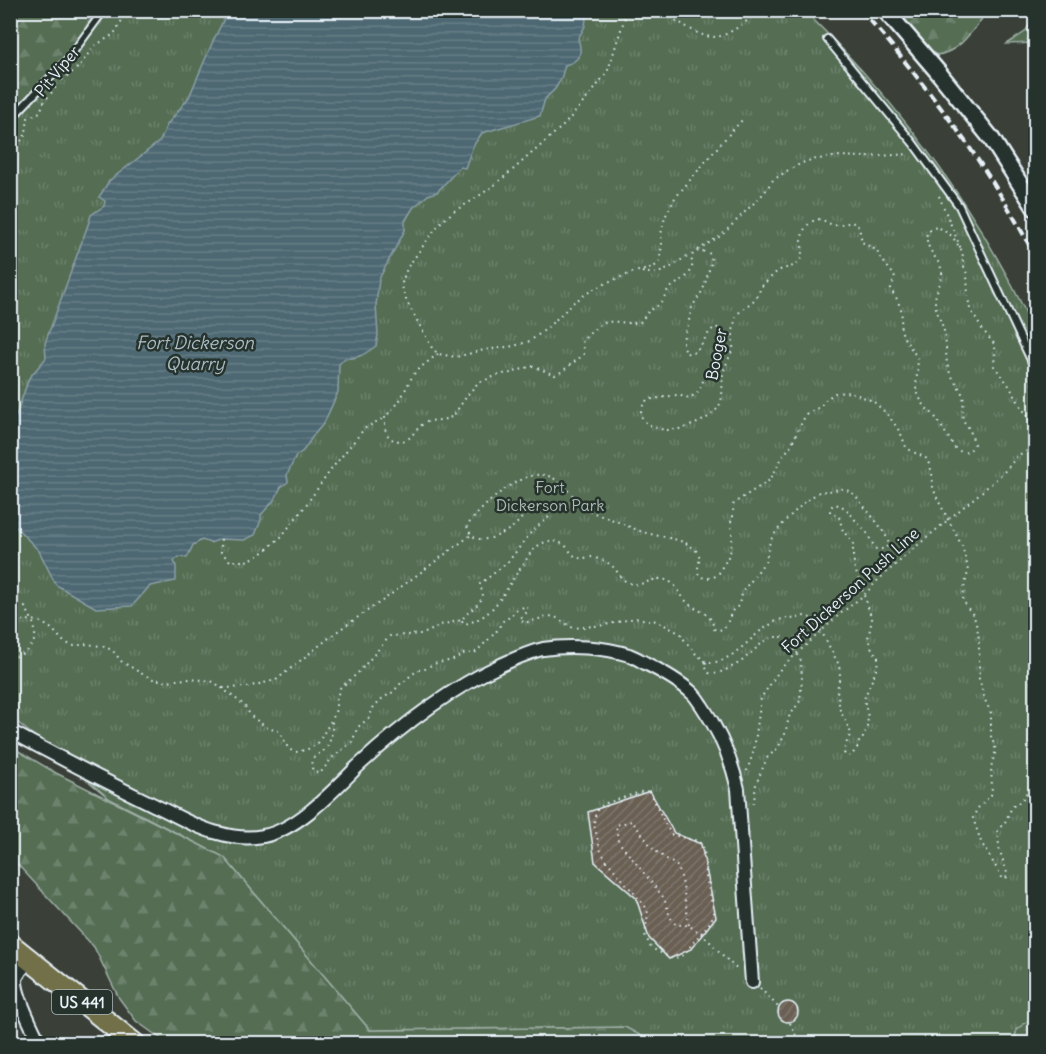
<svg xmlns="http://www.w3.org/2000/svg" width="1046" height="1054" font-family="Delius,sans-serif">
<defs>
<pattern id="forest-firs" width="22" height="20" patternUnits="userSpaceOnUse" patternTransform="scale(1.5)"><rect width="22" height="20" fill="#546d53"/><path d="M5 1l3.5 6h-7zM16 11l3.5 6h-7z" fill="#6d826c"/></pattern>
<pattern id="park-tufts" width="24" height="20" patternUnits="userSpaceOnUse" patternTransform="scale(1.5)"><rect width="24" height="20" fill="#546d53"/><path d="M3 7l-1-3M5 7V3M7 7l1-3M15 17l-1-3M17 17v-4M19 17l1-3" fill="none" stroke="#6d826c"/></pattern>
<pattern id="water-rules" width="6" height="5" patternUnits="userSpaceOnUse" patternTransform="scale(1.5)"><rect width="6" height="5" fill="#4d6872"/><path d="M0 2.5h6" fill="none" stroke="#677e87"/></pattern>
<pattern id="building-hatch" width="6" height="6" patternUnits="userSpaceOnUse" patternTransform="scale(1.5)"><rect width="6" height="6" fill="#695f52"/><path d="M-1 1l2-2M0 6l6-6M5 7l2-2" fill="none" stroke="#7e766c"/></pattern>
</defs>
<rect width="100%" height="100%" fill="#3a4038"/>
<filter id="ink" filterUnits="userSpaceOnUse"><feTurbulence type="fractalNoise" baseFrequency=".0167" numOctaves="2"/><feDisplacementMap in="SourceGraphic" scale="12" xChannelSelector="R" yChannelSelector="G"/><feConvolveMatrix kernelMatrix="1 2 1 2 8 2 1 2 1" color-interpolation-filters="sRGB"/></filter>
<g filter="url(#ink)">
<path fill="url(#forest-firs)" stroke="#9eafa6" stroke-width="1.5" d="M11 11H102L62 66 11 117Z
M896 11H988C974 28 960 53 936 55Z
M1026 11H1035V43L1007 44 1025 32 1033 19Z
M10 746 56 773 224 857 370 1030 626 1027 656 1043H167L136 1021 119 998 94 947 19 866 11 858Z
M1035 1015V1043L1015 1044 1016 1030Z"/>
<path fill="url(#park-tufts)" stroke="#9eafa6" stroke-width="1.5" d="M102 11H805C899 103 980 212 1035 332L1036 1015 1016 1030 1015 1043 656 1044 625 1027 370 1030 224 857 110 799 11 717V117L62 66Z"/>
<path fill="url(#water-rules)" stroke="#8b9fa8" stroke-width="1.5" d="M226 11H587L585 26 578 39C583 53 580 61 565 65L561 79 555 89 545 99 540 116 482 133 473 146 465 168 460 167 437 192 428 195 413 208 405 221V230L379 279 376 306 378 335 376 346C366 353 357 360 345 358L339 364 338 392 324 423 313 436 303 451 296 456 287 475 288 482 281 487 275 499 261 515V520L255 535 244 540 221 539 210 543 202 540 193 545 187 558 179 557 174 561 176 566V581L150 586 132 606 96 608 56 585 39 551 11 522V430L29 378 46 358 45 343 89 222 91 215 104 206 105 201 99 197 109 181 160 141 167 125 189 97 213 41 223 21Z"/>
<path fill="url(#building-hatch)" stroke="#e8f1f8" stroke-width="1.5" d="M650 791 674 833 701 844 716 917 691 949 669 959 649 938 636 898 595 862 588 812Z
M778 1012a10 10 0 1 1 20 0a10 10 0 1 1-20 0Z"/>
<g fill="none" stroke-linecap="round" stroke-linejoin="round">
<g stroke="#e8f1f8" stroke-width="10">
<path id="service" d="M827 39 913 143 959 206 1036 371
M10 120 68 59 104 10
M109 1044 117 1034"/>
</g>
<g stroke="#e8f1f8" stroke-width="16">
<path id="minor" d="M10 731C58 757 107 782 156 806 176 815 196 828 218 833 232 837 249 839 263 836 297 830 333 791 357 767 400 727 447 690 501 665 514 659 529 652 543 649 569 645 604 647 629 655 634 657 640 660 645 663 661 671 678 680 691 692 696 696 699 702 702 706 720 732 731 758 738 789L752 982
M30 960C25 965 17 973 16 980 15 995 33 1029 40 1044"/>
</g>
<g stroke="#e8f1f8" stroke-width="20">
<path id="tertiary" d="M885 10 938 72 991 138 1036 209"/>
</g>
<g stroke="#e8f1f8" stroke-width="24">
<path id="trunk" d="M10 944 135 1044"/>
</g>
<path stroke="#e8f1f8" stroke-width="2" stroke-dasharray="1.5 4.5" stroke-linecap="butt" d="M633 10 626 14 608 70 594 90 564 125 515 168 492 187 473 200 454 211 439 224 407 268 402 283 403 292 407 302 432 348 438 354 456 357 484 350 514 346 530 341 546 329 574 302 592 290 608 282 634 272 649 269 655 266 659 262 660 257 662 245 661 234 665 217 675 198 722 142 743 119
M641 10C652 12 663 15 673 19 693 29 707 45 730 32 741 26 751 18 762 10
M801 10 804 14
M62 80 79 67 93 47 114 34 128 10
M10 146C27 142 26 132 28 118L40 112 44 102 56 87
M939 196 961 249
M698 250 722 235 764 193 773 180 787 171 802 163 811 160 840 156 864 157 910 154
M642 272C666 277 672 264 691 254
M438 354 421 367 413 375 399 402 385 417V429L389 438C414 449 411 426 430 421 438 420 446 420 453 416L469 393 476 385 480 382 501 374 511 373 532 366 555 375 561 372 582 356 584 354 582 343 583 340C589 334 599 323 608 322 619 320 632 326 642 321 649 306 655 311 662 301 665 297 665 293 669 289 680 280 697 275 691 258 694 249 703 250 710 254L712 260 703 290 692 307 688 325 684 335 683 343 686 353C702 356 703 333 716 327L722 331C719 348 711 361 705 376 703 380 702 385 700 389 697 394 693 396 689 398L677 395 647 400C629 420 655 431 673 430 688 428 707 421 717 409 725 399 721 385 723 374 725 365 730 357 733 348 734 343 732 339 733 335 733 331 734 325 735 321 737 310 749 306 756 298 759 295 759 290 762 286 763 285 777 271 778 271 785 267 794 268 799 262 807 251 794 232 813 221 822 216 826 224 834 225 840 226 846 223 852 222L859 227 862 242 876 250 882 260 894 275 895 279 891 286V291L896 297 901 309 902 319 900 325 903 336 918 359 916 388 919 397 926 408 934 415 955 448C963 455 970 453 974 444 973 440 972 435 970 431 969 427 964 423 963 419 961 412 965 404 963 396 960 386 951 378 948 368 945 356 947 343 944 331 942 322 935 311 935 301 935 291 942 283 942 274 942 259 924 252 927 232L933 228 938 227 952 236 962 251 963 257V264L967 274 968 298 970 309 982 329 995 345V353L994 366 1008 384 1022 408 1033 424 1035 437 1036 455
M221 539V552L230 561H246L260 555 281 537 303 509 333 467 364 429 385 417
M10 621 33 620 41 622 52 629 64 642 73 646 87 644 106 647 113 651 121 661 144 675 153 679 165 681 187 679 204 680 214 682 244 705 251 716 259 722 269 729 277 730 280 732 288 748 292 751 298 752 311 748 318 743 335 714 337 697 340 688 357 674 390 636 421 634 428 632 440 625 462 620C468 609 484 605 483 591L480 588V584L507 563 533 530 548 518 550 512 545 505C538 507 529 511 524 516 520 519 518 523 514 526 501 536 473 550 467 526 482 506 529 459 556 480 574 493 578 508 602 516 615 520 627 526 640 531 656 537 679 537 692 547 705 557 697 562 698 572 699 580 713 579 717 575 720 573 720 570 722 567 730 555 733 548 732 533 732 530 731 527 731 524 731 516 732 524 733 516 734 511 732 508 734 503L770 480 782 458 791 445 806 414 820 407 826 399 835 393 850 392 873 401 887 414 896 426 901 434 906 447 913 452 922 456 927 459 932 472 933 488 938 500 962 546 967 564 968 572 964 588 963 600 967 607 974 616 978 632 979 643V679L985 700 991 713V736L996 750 991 767 992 787 991 795 977 809 973 818 981 842 1003 879 1007 877V873L999 848 998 831 1005 822 1012 807 1022 800 1028 790 1036 787
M10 659C41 648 40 631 25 607L29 604
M706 662 705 666 709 673 714 674 724 671 741 662 762 643 773 637H782L786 640 795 650 801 661 802 679 800 701 789 717 785 734 778 748 767 758 756 784 754 801 751 807
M223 688 247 687 276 680 339 630 382 601 471 535
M332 722C333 729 331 741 327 747 320 757 307 754 313 771L317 773 322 771 332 758 352 742 358 727 369 718 373 708 380 700 393 692 402 682 405 681 411 675 419 670 425 669 433 664 453 660 463 654 476 652 496 632 503 621 511 616 516 610 526 606 528 609 527 612 520 619 524 623 550 616 557 618 573 628 605 625 635 618 657 621 681 634 685 641 695 653 705 661 711 663 721 661 732 655 746 644 759 632 776 621 785 618 795 619 803 616 808 617 814 619 817 623 839 665 840 675 837 690 840 710 851 733 845 746 844 753 847 756H851L857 748 858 743 862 740 867 727 868 717 864 699 877 668 878 657 871 647 868 639 872 619 855 569 853 556V544L850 539 843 531 839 517 830 512V508L834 504C846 506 849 512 856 521 858 524 861 525 863 528 869 534 871 542 876 549H885L889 544 886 536 879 525 855 495 849 491 842 489 819 492 806 501 787 519 776 532 770 541 766 560 751 581 744 589 738 606 731 612 729 620 723 629 719 630 714 629C713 626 713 623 711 620 707 612 696 610 689 604 678 595 677 579 659 579 647 580 640 588 627 582 619 578 617 568 608 563 603 560 596 558 591 557 585 557 582 560 577 557 571 555 569 548 564 545 547 534 531 548 524 564 509 581 502 604 482 617 476 620 471 623 464 624L462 621
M747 771 754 750 761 698 781 668 840 614 864 595 877 581 918 545 992 483 1007 469 1018 455 1036 447
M650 791 665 824 672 835 699 841 704 849 706 877 714 913 711 921 683 955 673 959 651 948 645 935 648 913 645 906 606 860 600 849 594 824 596 811 604 804 640 792Z
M689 925 682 880 678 867 654 850 632 821 616 825 618 841 664 898 670 917 676 925C682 925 687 924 691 927 707 935 724 959 739 971
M760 988 779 1008
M790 1023 800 1044"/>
<use href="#service" stroke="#26332d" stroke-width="6"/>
<use href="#minor" stroke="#26332d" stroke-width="12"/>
<use href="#tertiary" stroke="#26332d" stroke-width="15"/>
<use href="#trunk" stroke="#71704a" stroke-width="20"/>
<path stroke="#e8f1f8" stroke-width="4" stroke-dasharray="9 4.5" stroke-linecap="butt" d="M860 10C882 32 901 57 920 81 964 136 1003 194 1036 258"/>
</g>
</g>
<g text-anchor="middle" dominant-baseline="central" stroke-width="5" stroke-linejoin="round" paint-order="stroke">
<rect fill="#26332d" stroke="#aeb8bb" stroke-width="1.5" x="52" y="990" width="60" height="24" rx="4.5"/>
<g font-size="15" font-weight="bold" fill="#e8f1f8">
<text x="82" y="1002">US 441</text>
</g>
<g font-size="16" fill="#e8f1f8" stroke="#26332d">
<text transform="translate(57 71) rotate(-50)">Pit Viper</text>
<text transform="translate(716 354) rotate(-79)">Booger</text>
<text transform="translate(850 590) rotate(-42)">Fort Dickerson Push Line</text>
</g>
<g font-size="16" fill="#adbcb6" stroke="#26332d">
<text x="550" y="487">Fort<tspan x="550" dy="18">Dickerson Park</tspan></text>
</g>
<g font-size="18" font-style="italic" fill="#aabac2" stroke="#26332d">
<text x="195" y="342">Fort Dickerson<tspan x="195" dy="21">Quarry</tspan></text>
</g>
</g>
<rect width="1046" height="1054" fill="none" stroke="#26332d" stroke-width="36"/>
<rect x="18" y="18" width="1010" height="1018" fill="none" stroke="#e8f1f8" stroke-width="2" filter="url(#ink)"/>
</svg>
